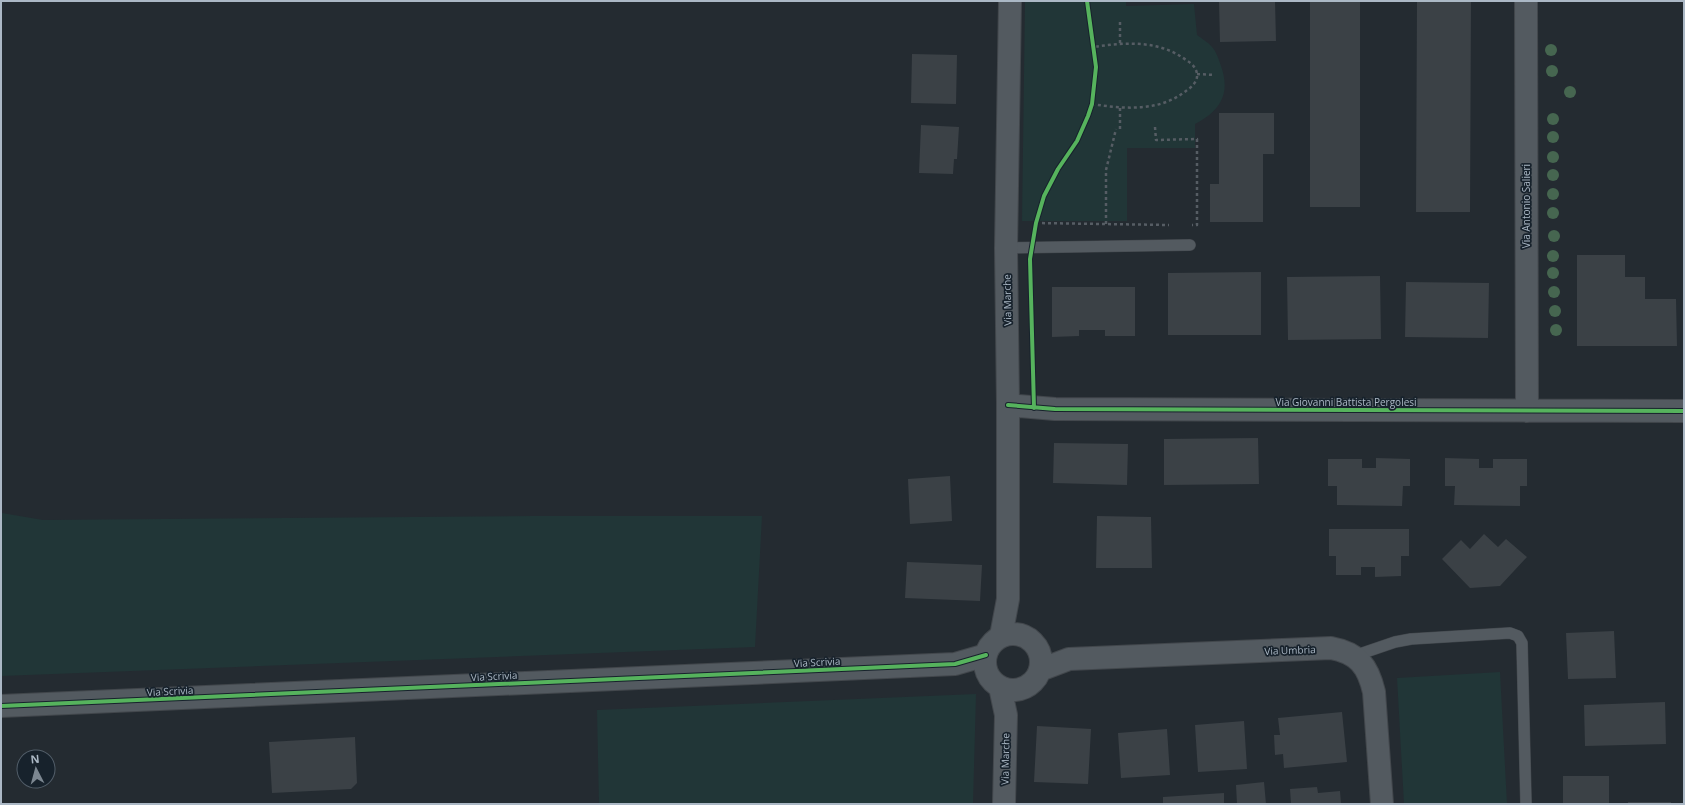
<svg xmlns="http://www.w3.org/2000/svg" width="1685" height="805" font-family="'Open Sans',sans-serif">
<rect width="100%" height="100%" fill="#242b31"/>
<path fill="#213637" d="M1025 1H1126V6L1194 4 1197 35C1202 39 1208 42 1212 47 1216 51 1219 60 1221 66 1231 94 1220 111 1195 124V148H1127V221H1022Z
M2 513 43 520 534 516H762L755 647 1 676Z
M1500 672 1507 804H1404L1397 678Z
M976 694 973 804H599L597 710Z"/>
<path fill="#3b4146" d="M1219 1H1275L1276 41 1220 42Z
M1310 1H1360V207H1310Z
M1417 1H1471L1470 212H1416Z
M912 54 957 55 956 104 911 103Z
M1219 113H1274V154H1263V222H1210V184H1219Z
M921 125 959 127 957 159H954L953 174 919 173Z
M1577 255H1625V277H1645V299H1676L1677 346H1577Z
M1261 272V335H1168V273Z
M1380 276 1381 339 1288 340 1287 277Z
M1406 282 1489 283 1488 338 1405 337Z
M1052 287H1135V336H1105V330H1079V336L1052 337Z
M1258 438 1259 484 1164 485V439Z
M1054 443 1128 444 1127 485 1053 483Z
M1376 458 1410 459V486H1403L1402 506 1337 505V486H1328V459H1362V468H1376Z
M1445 458 1479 459V468H1493V459H1527V486H1520V506L1454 505 1455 486H1445Z
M950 476 952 521 910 524 908 479Z
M1097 516 1151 517 1152 568H1096Z
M1329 529H1409V556H1401V576L1375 577V567H1361V575H1336V556H1329Z
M1484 534 1498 547 1506 539 1527 557 1500 586 1470 588 1442 559 1461 540 1470 549Z
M907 562 982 565 980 601 905 598Z
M1614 631 1616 678 1568 679 1566 633Z
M1665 702 1666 744 1585 746 1584 705Z
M1342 712 1347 762 1284 768 1283 754 1275 755 1274 735H1280L1278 718Z
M1244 721 1247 769 1198 772 1195 725Z
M1037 726 1091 729 1088 784 1034 782Z
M1167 729 1170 775 1121 778 1118 733Z
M355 737 357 783 351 789 272 793 269 742Z
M1563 776H1609V804H1563Z
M1264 782 1266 804H1237L1236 785Z
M1317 787 1318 793 1340 791 1341 804H1291L1290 789Z
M1224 793V804H1163V797Z
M1628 802H1671V804H1628Z"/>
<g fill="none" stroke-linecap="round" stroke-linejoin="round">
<g stroke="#42474c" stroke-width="12">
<path id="service" d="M1006 248 1190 245
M1354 656 1395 642 1411 639 1510 633 1518 636 1522 643 1526 804"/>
</g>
<g stroke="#42474c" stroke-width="24">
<path id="minor" d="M1526 1 1527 411
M1008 405 1055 409 1684 411
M985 662a28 28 0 1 1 56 0a28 28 0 1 1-56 0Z
M1001 636 1008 599V405L1006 248 1010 1
M1040 670 1069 659 1331 648C1358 653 1368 666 1374 692L1382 804
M1000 687 1006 715 1004 804
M1 706 955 664 986 655"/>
</g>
<path stroke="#565d64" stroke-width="2.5" stroke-dasharray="3 3" stroke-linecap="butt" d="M1120 43V22
M1197 74 1215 75
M1092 104C1124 109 1159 112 1186 91 1192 87 1198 81 1197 74 1196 67 1191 63 1186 60 1159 40 1126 42 1094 47
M1120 108V129
M1155 127 1156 140 1197 139V225H1192
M1036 223 1169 225
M1106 224V170L1116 129"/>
<use href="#service" stroke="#535a60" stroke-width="11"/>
<use href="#minor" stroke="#535a60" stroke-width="22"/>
<g stroke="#17222c" stroke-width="6">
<path id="cycleway" d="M1008 405 1055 409 1684 411
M1034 408 1030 259 1036 223 1044 196 1058 169 1077 141 1088 116 1092 104 1096 67 1087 1
M1 706 955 664 986 655"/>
</g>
<use href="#cycleway" stroke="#56b35d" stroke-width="4"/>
</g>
<g fill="#466650">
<circle cx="1551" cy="50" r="6"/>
<circle cx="1552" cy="71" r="6"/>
<circle cx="1570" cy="92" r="6"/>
<circle cx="1553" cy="119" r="6"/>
<circle cx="1553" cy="137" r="6"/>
<circle cx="1553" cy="157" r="6"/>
<circle cx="1553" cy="175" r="6"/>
<circle cx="1553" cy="194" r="6"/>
<circle cx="1553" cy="213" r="6"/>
<circle cx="1554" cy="236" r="6"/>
<circle cx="1553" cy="256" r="6"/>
<circle cx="1553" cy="273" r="6"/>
<circle cx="1554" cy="292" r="6"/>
<circle cx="1555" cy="311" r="6"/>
<circle cx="1556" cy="330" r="6"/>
</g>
<g text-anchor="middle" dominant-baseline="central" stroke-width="3.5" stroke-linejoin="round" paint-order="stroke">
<g font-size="10" fill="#abb8c5" stroke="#17222c">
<text transform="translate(1526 206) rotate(-90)">Via Antonio Salieri</text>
<text transform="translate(1007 300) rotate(-91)">Via Marche</text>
<text x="1346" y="402">Via Giovanni Battista Pergolesi</text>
<text transform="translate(1290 650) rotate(-2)">Via Umbria</text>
<text transform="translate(817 662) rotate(-3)">Via Scrivia</text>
<text transform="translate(494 676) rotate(-3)">Via Scrivia</text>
<text transform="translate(170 691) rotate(-3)">Via Scrivia</text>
<text transform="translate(1005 759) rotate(-89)">Via Marche</text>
</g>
</g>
<rect width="1685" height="805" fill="none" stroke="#abb8c5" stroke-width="4"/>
<g transform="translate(36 769) rotate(354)"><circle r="19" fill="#17222c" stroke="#525e69"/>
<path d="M0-3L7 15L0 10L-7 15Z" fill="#7c8791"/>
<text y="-6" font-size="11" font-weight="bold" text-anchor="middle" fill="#abb8c5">N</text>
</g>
</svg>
